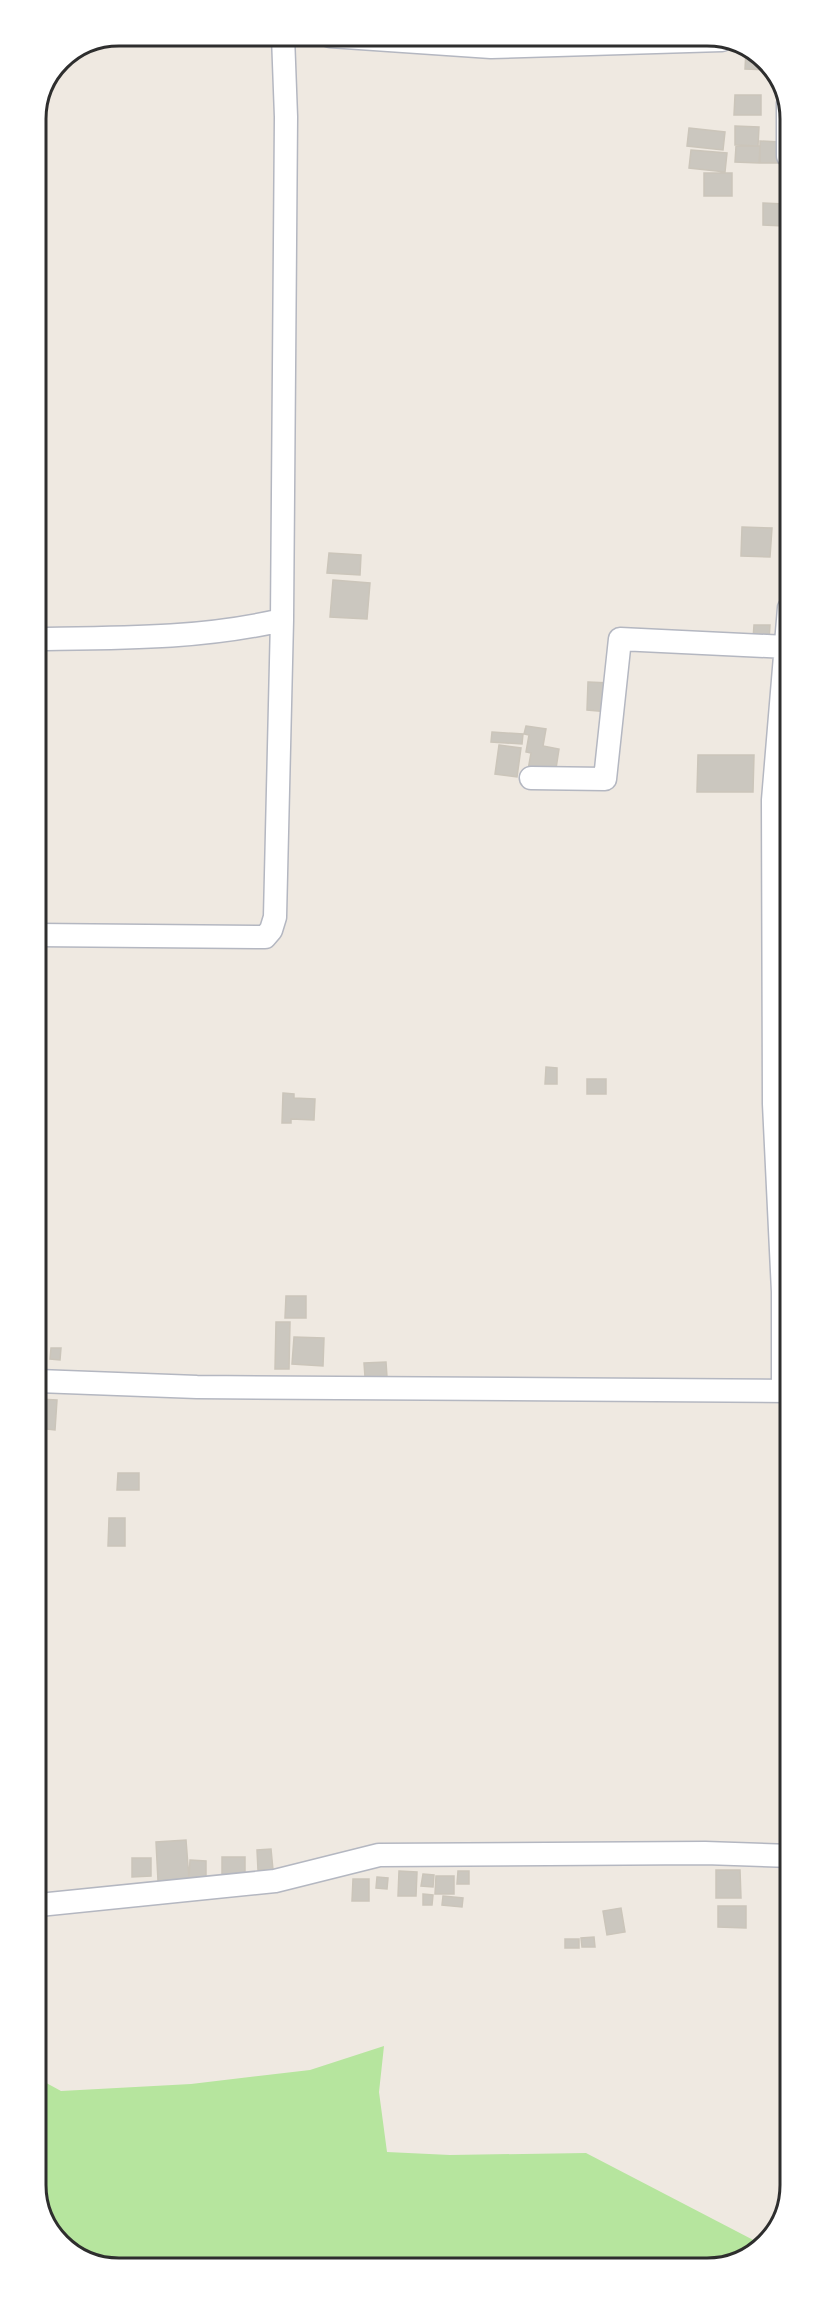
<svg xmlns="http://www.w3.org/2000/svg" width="827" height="2304" font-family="'Open Sans',sans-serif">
<rect width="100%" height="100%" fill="#efe9e1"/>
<path fill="#b6e59e" d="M384 2046 379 2092 387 2152 450 2155 586 2153 761 2244 729 2265 114 2268 69 2250 39 2206V2079L61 2091 191 2084 310 2070Z"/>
<path fill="#cbc7bf" stroke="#cbc5ba" stroke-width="1.5" d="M746 50 762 57 771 70 745 69Z
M735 95H761V115H734Z
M735 126 759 127 758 146 735 145Z
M689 128 725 132 723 150 687 146Z
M760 141 780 142V163H760Z
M736 146H760L759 163 735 162Z
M691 150 727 153 725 172 689 168Z
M704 173H732V196H704Z
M763 203 784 204V226L763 225Z
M742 527 772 528 770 557 741 556Z
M329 553 361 555 360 575 327 573Z
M333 580 370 583 367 619 330 617Z
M754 625H770L769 640 753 639Z
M588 682 610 683 609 712 587 710Z
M526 726 546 729 543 746 559 749 555 775 528 770 531 753 526 752 529 735 524 734Z
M492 732 523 734 522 744 491 742Z
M499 745 521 748 517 777 495 774Z
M698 755H754L753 792H697Z
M546 1067 557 1068V1084H545Z
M587 1079H606V1094H587Z
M283 1093 294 1094V1098L315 1099 314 1120 291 1119V1123H282Z
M286 1296H306V1318H285Z
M276 1322H290L289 1369H275Z
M294 1337 324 1338 323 1366 292 1364Z
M51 1348H61L60 1360 50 1359Z
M386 1362 387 1377H365L364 1363Z
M38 1399 57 1400 55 1430 38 1428Z
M118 1473H139V1490H117Z
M109 1518H125V1546H108Z
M186 1840 189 1879 158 1881 156 1842Z
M271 1849 273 1870H258L257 1850Z
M222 1857H245V1881H222Z
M132 1858H151V1876L132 1877Z
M190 1860 206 1861V1878H189Z
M716 1870H740L741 1898H716Z
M399 1871 417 1872 416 1896H398Z
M458 1871H469V1884H457Z
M423 1874 434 1875 433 1887 421 1886Z
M436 1876H454V1894H435Z
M377 1877 388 1878 387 1889 376 1888Z
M353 1879H369V1901H352Z
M423 1894 433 1895 432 1905H423Z
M443 1896 463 1898 462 1907 442 1905Z
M718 1906H746V1928L718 1927Z
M621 1908 625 1932 607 1935 603 1911Z
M594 1937 595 1947H582L581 1938Z
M565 1939H579V1948H565Z"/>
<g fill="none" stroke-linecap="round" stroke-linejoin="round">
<g stroke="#b4b7c1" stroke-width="25">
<path id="minor" d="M330 36 491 47 722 40
M788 104V156
M37 639C120 638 201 639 282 620L286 117 283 36
M531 778 605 779 620 639 786 647
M37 935 260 937H265L271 930 275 917 282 620
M38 1381 197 1387 790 1391
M783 1390V1292L774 1104 773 800 789 608
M39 1905 275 1881 379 1855 705 1853 791 1856"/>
</g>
<use href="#minor" stroke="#fff" stroke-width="22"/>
</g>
<path d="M0 0H827V2304H0ZM119 46H707A73 73 0 0 1 780 119V2185A73 73 0 0 1 707 2258H119A73 73 0 0 1 46 2185V119A73 73 0 0 1 119 46Z" fill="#fff" fill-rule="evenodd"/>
<path fill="none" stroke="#2e2e2e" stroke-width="3" d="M119 46H707A73 73 0 0 1 780 119V2185A73 73 0 0 1 707 2258H119A73 73 0 0 1 46 2185V119A73 73 0 0 1 119 46Z"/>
</svg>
